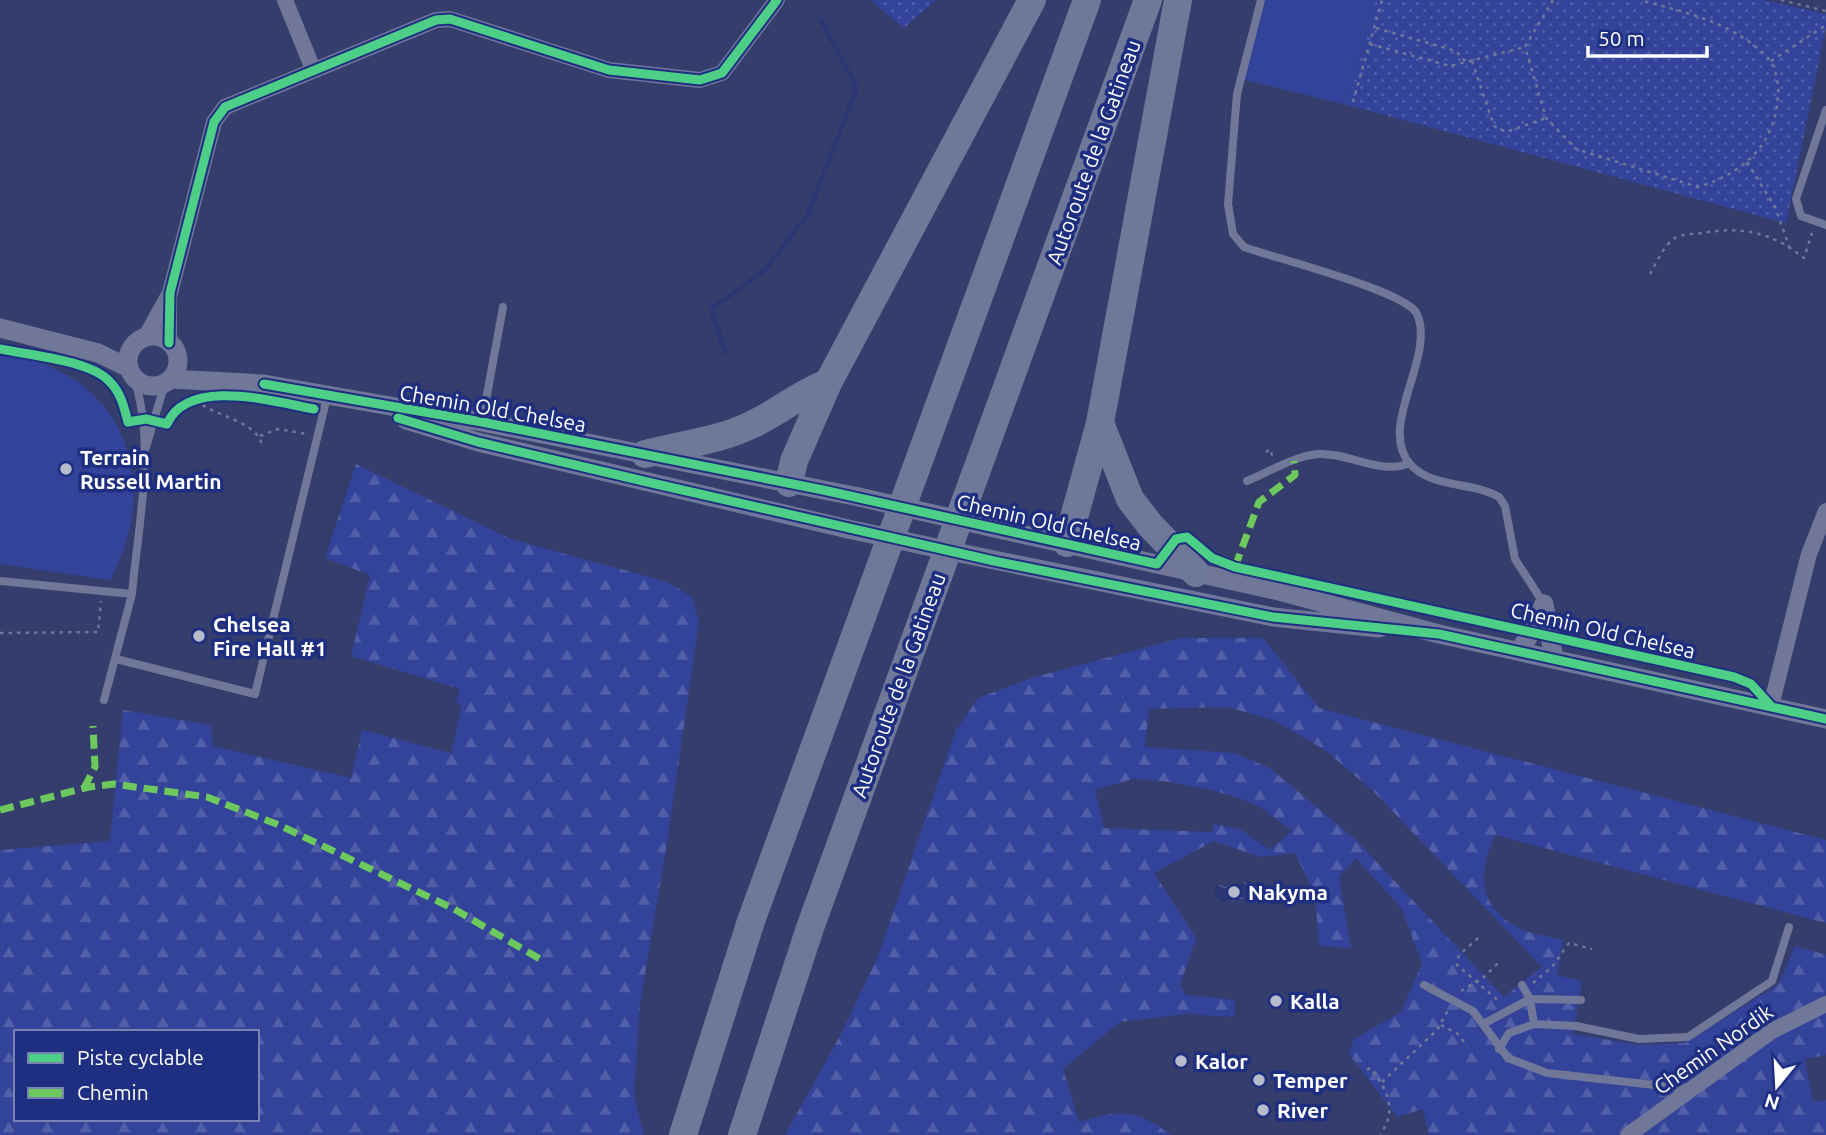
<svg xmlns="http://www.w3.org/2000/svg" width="1826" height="1135" font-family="Ubuntu,sans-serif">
<defs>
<pattern id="grass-dots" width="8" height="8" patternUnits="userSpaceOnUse" patternTransform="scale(1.75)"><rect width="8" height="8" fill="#324399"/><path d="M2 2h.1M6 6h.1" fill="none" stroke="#515fa8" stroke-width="1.8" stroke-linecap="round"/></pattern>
<pattern id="forest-firs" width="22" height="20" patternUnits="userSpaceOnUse" patternTransform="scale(1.75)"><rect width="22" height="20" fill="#324399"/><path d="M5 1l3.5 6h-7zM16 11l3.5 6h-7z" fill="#515fa8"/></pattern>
<pattern id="water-waves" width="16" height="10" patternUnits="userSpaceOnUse" patternTransform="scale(1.75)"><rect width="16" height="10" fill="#2b3773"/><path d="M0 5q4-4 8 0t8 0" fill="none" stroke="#4b5588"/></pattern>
</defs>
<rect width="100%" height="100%" fill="#343d6b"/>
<path fill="url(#grass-dots)" d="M870 0H936L904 28Z
M1376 0H1765L1826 14V28L1786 223 1347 105Z"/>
<path fill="url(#forest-firs)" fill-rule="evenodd" d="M356 464 511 539 667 582 692 597 699 622 666 850 640 1004 634 1096 644 1135H0V850L110 841 123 710 211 725 213 746 351 778 362 730 451 753 462 706 456 703 460 689 351 656 370 575 325 558ZM16 1032H257V1119H16Z
M1181 638H1263L1319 708 1826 840V923L1495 835C1479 872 1476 902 1515 926 1527 934 1549 936 1563 940L1557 975 1582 981 1573 1034 1640 1045 1685 1043 1779 984 1795 946 1826 955V1055L1805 1059 1813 1102 1826 1100V1135H1429L1423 1109 1397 1117 1349 1054 1354 1039 1401 1012 1422 963 1401 908 1356 858 1339 877 1351 948 1319 946 1315 894 1295 853 1260 857 1214 841 1154 873 1196 938 1180 985 1186 995 1235 1000 1234 1017 1185 1014 1120 1022 1063 1069 1079 1122C1122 1109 1134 1108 1171 1135H785L840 1036 878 956 956 730 978 698 1031 678ZM1228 707 1275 721 1325 750 1374 792 1542 967 1504 997 1355 839 1270 768 1234 753 1145 747 1149 709ZM1133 779C1164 779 1234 792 1261 808 1271 815 1281 823 1292 831L1270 850 1240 829 1214 824 1212 832 1104 828 1095 790Z"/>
<path fill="#324399" d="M1261 0H1376L1347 105 1241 79Z
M0 354C120 367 166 478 110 580L0 564Z"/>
<path fill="url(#water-waves)" d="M1247 881 1254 888 1250 897 1236 902 1218 901 1214 891 1217 885H1236Z"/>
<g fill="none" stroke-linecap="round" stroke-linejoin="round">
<path stroke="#2b3773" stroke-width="4.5" d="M725 352 711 309 765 270 808 214 857 88 821 20"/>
<path stroke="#707799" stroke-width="2.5" stroke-dasharray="3.5 5" stroke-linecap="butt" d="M1553 0 1525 47 1546 118 1576 149 1698 187C1745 173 1776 143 1778 94 1779 84 1775 66 1769 59 1733 22 1687 13 1640 0
M1781 0 1826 11
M1376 28 1456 51 1466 62
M1370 44 1450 66 1525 47
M1472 61 1494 126 1506 132 1546 118
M1771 61 1826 25
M1353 102 1382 0
M1747 162 1775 207 1789 246
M1650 274C1657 262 1663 246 1675 238 1682 234 1694 234 1702 233 1742 226 1772 232 1804 258L1812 233
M196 400C214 417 260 421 262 447
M260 436 278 429 307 434
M1266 452 1270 449 1273 458
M0 633 98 632 101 601
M1478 938 1459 955 1457 965 1501 1003
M1533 983 1552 967 1569 943 1592 949
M1461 991 1483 978 1500 961
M1441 1025 1458 1034 1467 1046
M1367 1070 1370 1068C1386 1087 1399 1111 1380 1134
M1382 1082 1437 1030 1448 1010"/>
<path stroke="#707799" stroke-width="8" d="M1261 0 1237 94 1228 204 1233 234 1244 247C1274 258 1407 291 1417 314 1436 357 1377 426 1410 464 1432 489 1472 481 1499 497L1505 506 1515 559 1544 604
M1826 110 1796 199 1801 216 1826 225
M482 422 503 307
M146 447 165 383
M1247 481C1269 472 1294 456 1318 454 1347 452 1383 476 1409 463
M0 581 132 594C138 524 157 444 133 375
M116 659 255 694 327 397
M104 700 132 594
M1424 985 1473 1011 1508 1058 1547 1073 1690 1089
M1522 985 1530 999 1534 1024
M1485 1023 1530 999 1581 1000
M1499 1049 1509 1033 1534 1024 1576 1026 1639 1039 1688 1037 1772 981 1789 927"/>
<path stroke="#707799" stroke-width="16" d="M285 0 313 69
M145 338 170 293 214 122 225 107 436 20 450 19 609 70 700 80 722 73 777 0
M169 343V299
M1771 706 1809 554 1826 511
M1628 1135 1772 1031 1826 1004"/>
<path stroke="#707799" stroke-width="19" d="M0 328 98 353 129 368
M128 361a25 25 0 1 1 50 0a25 25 0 1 1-50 0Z
M171 379 264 384 482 422 859 497
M406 420 478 442 848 529
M1003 530 1279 591 1439 634 1826 719
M950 551 1273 617 1379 628
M1544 604 1554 658
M1519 651 1534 628 1544 604"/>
<path stroke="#707899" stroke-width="28" d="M1100 423 1130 499 1150 525 1196 573
M645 454C680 445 718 441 751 425 778 413 800 393 828 383
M789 483 794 461 828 383 1032 0
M1067 543 1100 423 1178 0
M683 1135 751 921 1087 0
M742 1135 810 928 1148 0"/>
<path stroke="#707799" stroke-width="19" d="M859 497 1003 530
M848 529 950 551"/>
<path stroke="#6dc95d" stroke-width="7" stroke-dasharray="14 7" stroke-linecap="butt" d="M1235 567 1259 502 1295 475 1294 461
M84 788 95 767 93 726
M0 810 89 787 114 784 207 797 279 825 454 909 545 962"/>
<g stroke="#1e2e81" stroke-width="13">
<path id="cycleway" d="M169 343 170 293 214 122 225 107 436 20 450 19 609 70 700 80 722 73 777 0
M0 349C28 355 91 360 110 382 121 393 124 407 128 422L146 419 167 424C188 376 275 402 314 409
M264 384 482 422 823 490 1157 564 1176 539 1187 537 1212 558 1235 567 1734 677 1751 684 1771 706
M398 418 478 442 656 484 994 561 1273 617 1439 634 1826 719"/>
</g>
<use href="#cycleway" stroke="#4dcf88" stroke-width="9"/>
</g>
<g fill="#b8bbcb" stroke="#1e2e81" stroke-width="2.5">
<circle cx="66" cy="469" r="7"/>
<circle cx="199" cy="636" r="7"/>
<circle cx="1234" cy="892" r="7"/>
<circle cx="1276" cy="1001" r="7"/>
<circle cx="1181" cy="1061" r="7"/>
<circle cx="1259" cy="1080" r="7"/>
<circle cx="1263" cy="1110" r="7"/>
</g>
<g text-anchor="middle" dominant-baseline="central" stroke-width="7" stroke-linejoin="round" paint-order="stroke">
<g font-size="21" fill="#fff" stroke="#1e2e81">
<text transform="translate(1093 152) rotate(-70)">Autoroute de la Gatineau</text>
<text transform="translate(493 408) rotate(10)">Chemin Old Chelsea</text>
<text transform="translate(1049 522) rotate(13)">Chemin Old Chelsea</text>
<text transform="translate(1603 630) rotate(13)">Chemin Old Chelsea</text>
<text transform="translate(898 685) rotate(-70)">Autoroute de la Gatineau</text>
<text transform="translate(1713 1049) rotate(-35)">Chemin Nordik</text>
</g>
<g font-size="21" font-weight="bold" fill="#fff" stroke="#1e2e81" text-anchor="start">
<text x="80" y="457">Terrain<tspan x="80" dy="24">Russell Martin</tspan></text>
<text x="213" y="624">Chelsea<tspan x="213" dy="24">Fire Hall #1</tspan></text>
<text x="1248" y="892">Nakyma</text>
<text x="1290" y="1001">Kalla</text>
<text x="1195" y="1061">Kalor</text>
<text x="1273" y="1080">Temper</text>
<text x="1277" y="1110">River</text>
</g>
</g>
<rect x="14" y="1030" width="245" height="91" fill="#1e2e81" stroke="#7882b3" stroke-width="2"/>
<rect x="28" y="1053" width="35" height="10" fill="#4dcf88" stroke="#7882b3" stroke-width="2"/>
<text x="77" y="1065" font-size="21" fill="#ffffff">Piste cyclable</text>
<rect x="28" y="1088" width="35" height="10" fill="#6dc95d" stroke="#7882b3" stroke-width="2"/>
<text x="77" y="1100" font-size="21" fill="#ffffff">Chemin</text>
<g transform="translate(1777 1086) rotate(198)" stroke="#1e2e81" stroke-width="5" paint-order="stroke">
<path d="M0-5L12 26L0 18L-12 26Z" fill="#ffffff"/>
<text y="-10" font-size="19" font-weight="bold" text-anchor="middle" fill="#ffffff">N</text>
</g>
<path d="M1588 46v10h119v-10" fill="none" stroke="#ffffff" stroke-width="3.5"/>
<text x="1598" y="46" font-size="21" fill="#ffffff" stroke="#1e2e81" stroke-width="5" paint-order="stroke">50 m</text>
</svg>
